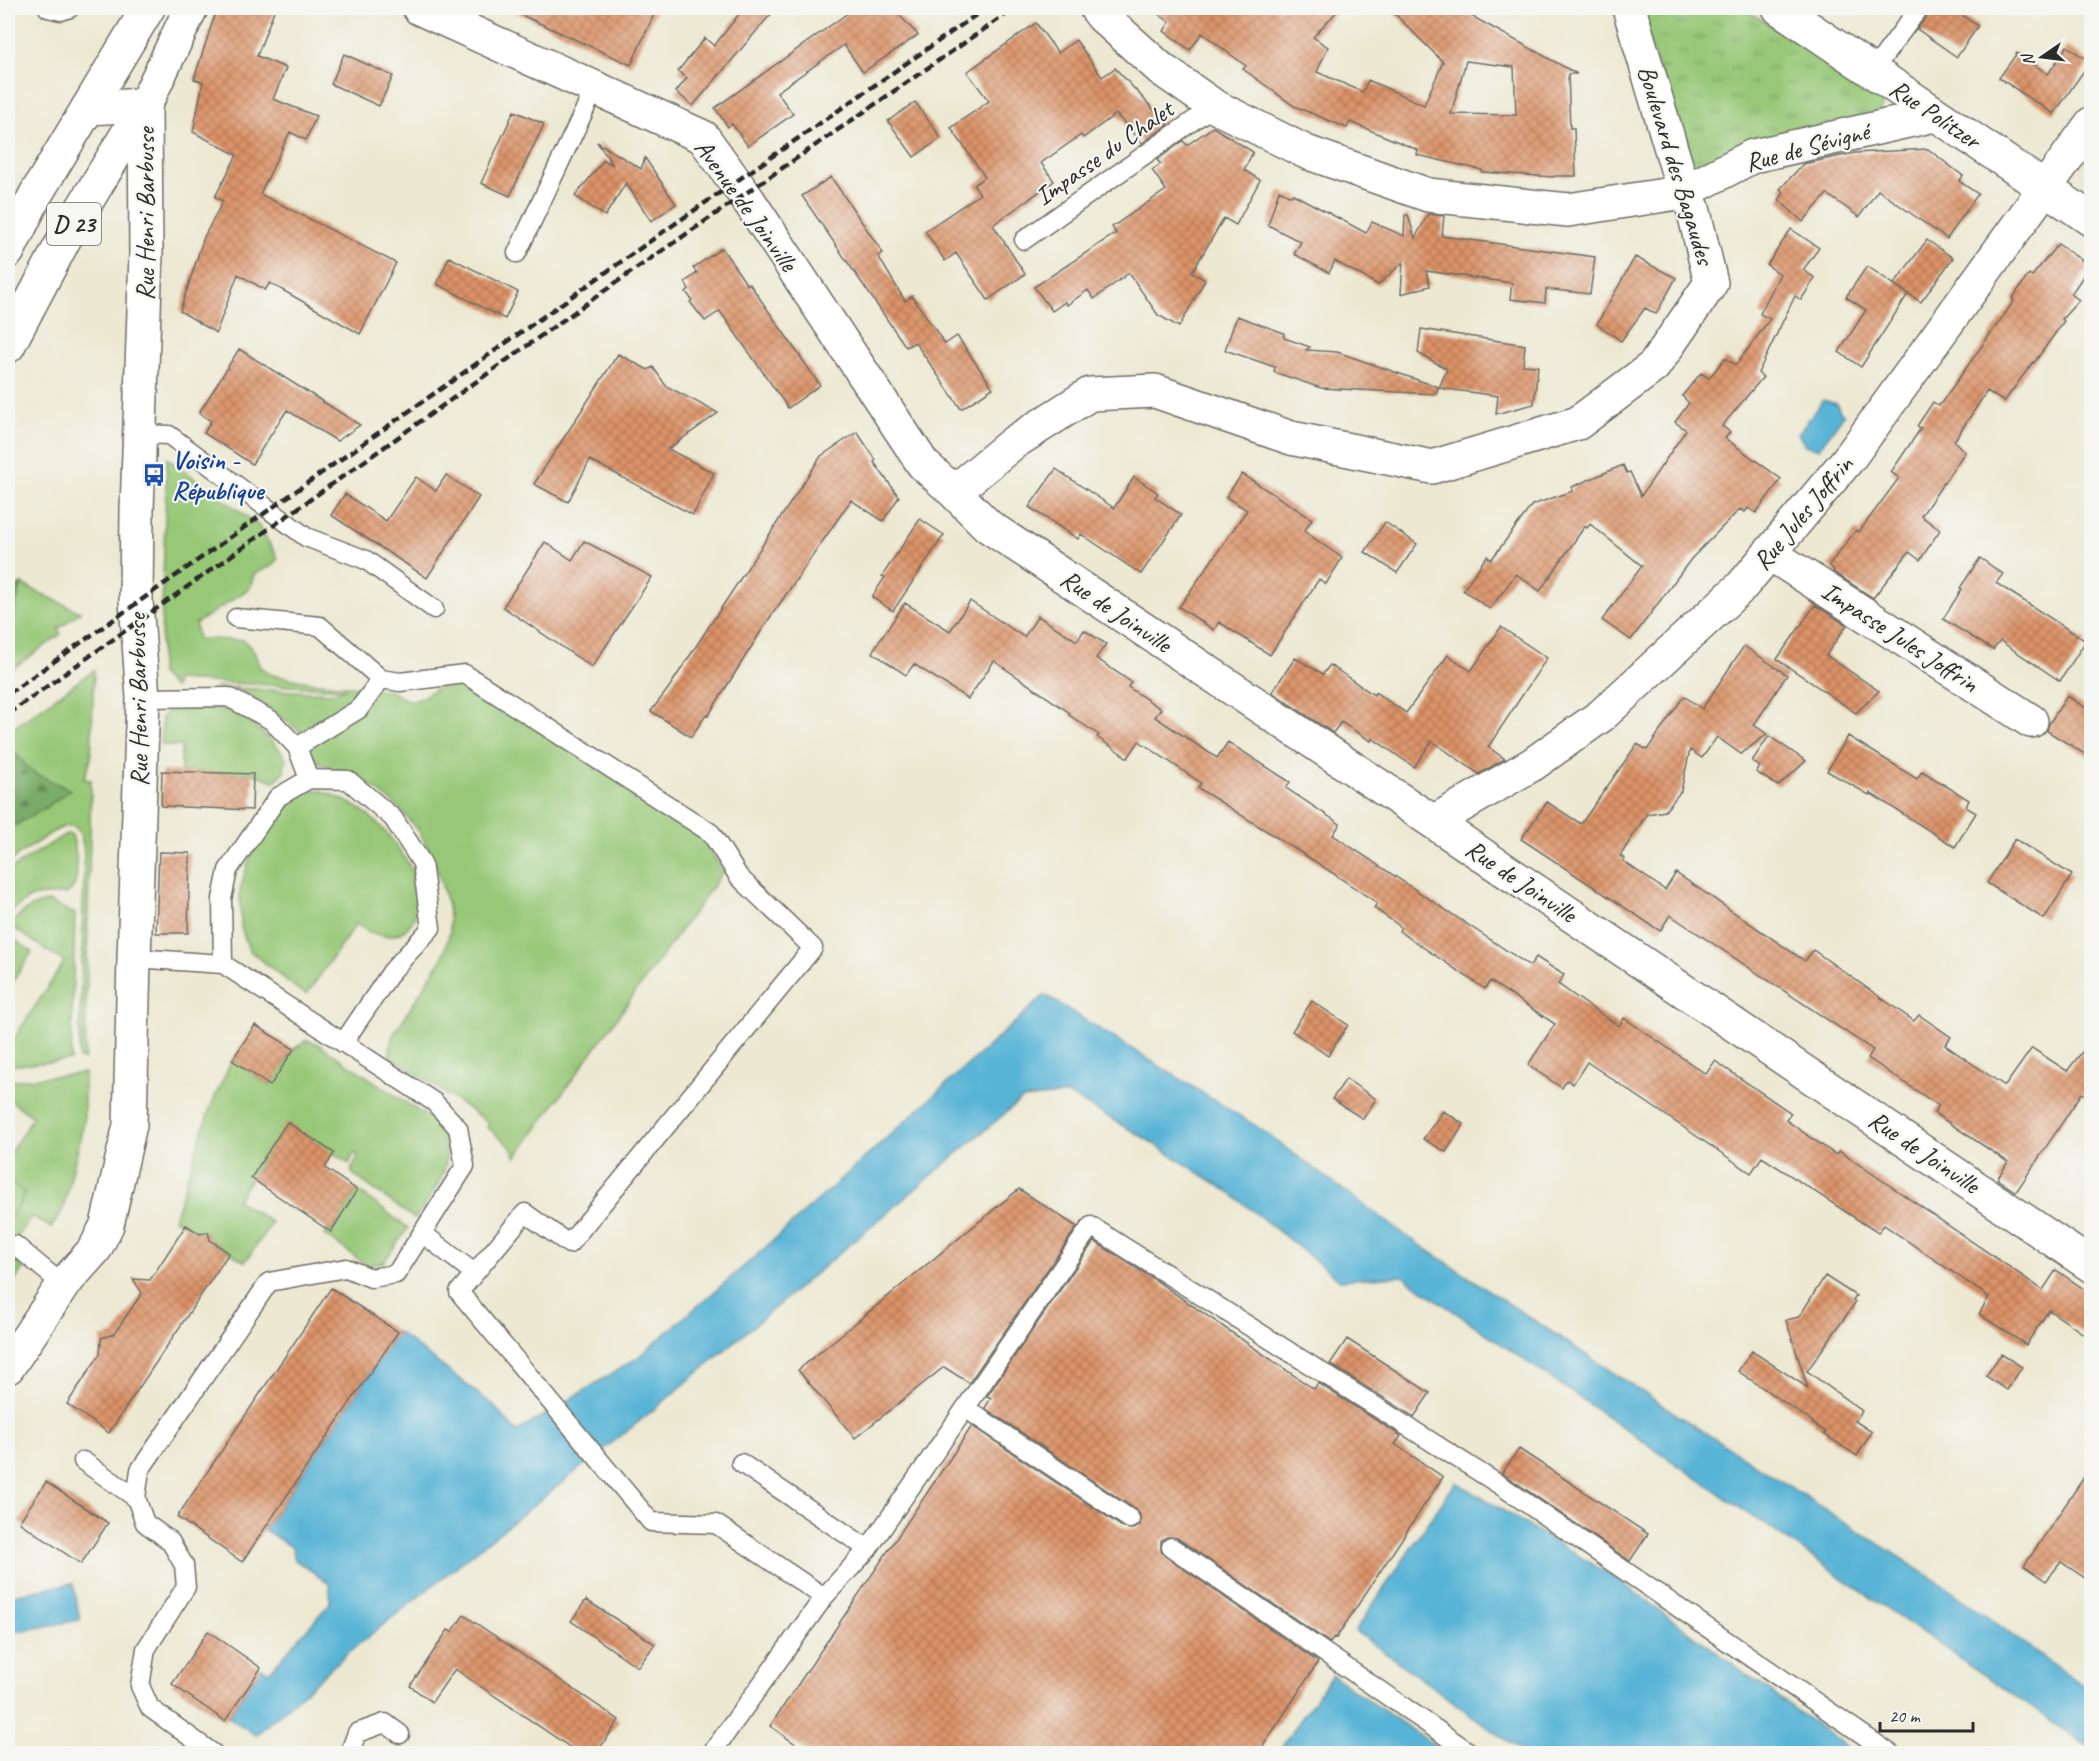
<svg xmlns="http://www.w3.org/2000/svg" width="2099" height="1761" font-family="Caveat,sans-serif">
<defs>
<pattern id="forest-firs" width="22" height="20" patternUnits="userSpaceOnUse" patternTransform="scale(1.5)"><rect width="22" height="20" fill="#79ac68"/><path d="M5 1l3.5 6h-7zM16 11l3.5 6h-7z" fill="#638c56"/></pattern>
<pattern id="park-tufts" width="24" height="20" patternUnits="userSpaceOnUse" patternTransform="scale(1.5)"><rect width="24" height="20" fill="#97c877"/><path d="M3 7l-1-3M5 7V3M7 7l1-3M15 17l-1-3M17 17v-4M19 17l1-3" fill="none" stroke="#7ba362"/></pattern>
<pattern id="building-cross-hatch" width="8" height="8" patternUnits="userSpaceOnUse" patternTransform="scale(1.5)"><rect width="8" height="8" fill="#dc9367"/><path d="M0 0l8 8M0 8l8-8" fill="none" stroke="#b37855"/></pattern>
</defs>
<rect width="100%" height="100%" fill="#f6f6f2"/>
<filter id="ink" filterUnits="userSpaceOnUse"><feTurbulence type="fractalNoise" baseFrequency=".0167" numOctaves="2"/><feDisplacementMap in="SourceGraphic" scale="12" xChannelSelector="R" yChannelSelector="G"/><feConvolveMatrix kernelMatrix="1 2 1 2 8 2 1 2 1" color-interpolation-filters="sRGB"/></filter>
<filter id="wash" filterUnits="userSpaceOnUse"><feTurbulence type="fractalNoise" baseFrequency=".008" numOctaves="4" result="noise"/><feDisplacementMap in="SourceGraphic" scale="24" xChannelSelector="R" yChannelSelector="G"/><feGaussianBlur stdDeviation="1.35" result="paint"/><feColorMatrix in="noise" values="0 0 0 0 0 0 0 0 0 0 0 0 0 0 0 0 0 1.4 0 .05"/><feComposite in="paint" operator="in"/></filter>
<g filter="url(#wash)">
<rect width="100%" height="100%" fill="#ece8d1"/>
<path fill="#97c877" stroke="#617a51" stroke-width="1.5" d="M167 458 258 525 278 558 272 566 254 574 250 588 195 624 198 639 244 640 254 652 260 667 272 675 309 682 388 690 407 700H417L441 686 461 681 692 827 704 840 723 872 516 1157 510 1146 487 1127 489 1123 396 1060 393 1064 389 1058 392 1037 443 957 450 931 448 906 435 862 419 831 395 804 362 779 322 764 309 753 301 732 275 712 239 690 215 687 330 693 346 689 176 680 174 688 160 674Z
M21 584 80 612 58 629 61 634 8 672V634Z
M94 670 91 758 84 779 91 780 85 1059H79L84 873C84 860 85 844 79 832 77 827 72 825 67 826 53 828 21 854 8 863V829L45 808 69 790 31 772 8 745V732Z
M173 708C189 709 221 706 234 712 247 719 282 747 286 760L283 773 275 781 253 774 181 772V746L161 745 162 717Z
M320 790C359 804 382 821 404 857 408 864 413 870 415 878 428 923 397 954 356 924L307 994 300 991 249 950 241 927 240 890 250 856 281 810 292 796 304 791Z
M66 834 72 835C76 851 84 891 63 894 52 896 41 893 30 898 22 902 14 909 8 915V871Z
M49 902 75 914 71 1060 8 1066V1048L64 962 9 925C21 913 32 904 49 902Z
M8 935 32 952 8 989Z
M307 1040 318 1044 429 1118C465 1154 438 1186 415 1219L355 1176 351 1171 358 1156 354 1153 349 1164 287 1123 237 1200 272 1223 245 1262 210 1240 206 1232 200 1234 174 1219 210 1108 232 1060 270 1086 294 1049Z
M84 1073V1122L63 1210 51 1228 32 1216 8 1251V1221L26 1193 8 1181V1156L33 1117 8 1099V1081Z
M357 1190 408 1228 383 1263 367 1265 325 1235 328 1230 332 1232Z
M8 1257 23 1268 8 1292Z"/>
<path fill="url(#forest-firs)" stroke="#526c4a" stroke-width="1.5" d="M21 584 8 634V595Z
M8 745 32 772 70 790 45 808 8 829Z"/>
<path fill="url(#park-tufts)" stroke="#617a51" stroke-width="1.5" d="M1637 8H1743L1879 94 1883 103 1879 114 1695 172Z
M8 1181 26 1193 8 1221Z"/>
<path fill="#58b4d6" stroke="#427080" stroke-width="1.5" d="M1823 400 1837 404 1840 412 1844 415 1819 449 1805 445 1798 434Z
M1045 995 1256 1126 1408 1237 1662 1405 1943 1585 2091 1691 2092 1749 1402 1276 1340 1280 1229 1192 1148 1140 1068 1094 1022 1099 656 1408 349 1652 256 1735 228 1717 261 1668 269 1672 330 1603V1585L321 1577 295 1560 292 1547 264 1530 398 1332 493 1405 517 1432 637 1358 756 1256Z
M1456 1482 1615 1578 1855 1753H1524L1355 1631Z
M73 1583 80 1620 8 1633V1596Z
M1332 1675 1446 1753H1277Z"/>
<g id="blocks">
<path fill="url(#building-cross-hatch)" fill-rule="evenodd" d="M217 8H275L257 56 286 68 273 99 316 116 306 140 290 132 260 194 396 263 360 334 270 283 265 290 238 274 216 333 180 311 204 237 223 201 215 197 237 155 193 132 203 82 194 79Z
M506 8H657L631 65Z
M744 8H776L693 106 676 92 687 78 678 71 705 38 714 46Z
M855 8H893L918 35 863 72 844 45 777 92 793 114 748 146 732 124 728 127 715 108Z
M1149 8H1340L1313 37 1328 47 1317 72 1363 92 1368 80 1424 105 1443 62 1389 8H1457L1577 74H1568L1570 128H1574L1576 176H1555L1554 177 1482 172V170L1417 155 1418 150 1350 122 1347 128 1294 106 1243 69 1246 66 1202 33 1190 50 1164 31 1170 22ZM1466 61 1514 67 1516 115 1451 114Z
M1930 8H1951L1978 26 1957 57 1917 29 1928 15Z
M1036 23 1058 53 1076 40 1102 77 1115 68 1168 125 1142 143 1116 114 1083 138 1081 135 1041 163 1054 181 993 225 1025 274 988 300 956 253 945 261 925 231 980 194 974 185 985 177 951 128 989 101 967 72Z
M2067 46 2090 62 2054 114 1999 78 2017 53 2048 74Z
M344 54 393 76 379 106 331 84Z
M915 102 941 138 914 157 888 121Z
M514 111 544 124 510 196 481 183Z
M1213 127 1253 152 1244 170 1260 180 1236 225 1224 218 1192 272 1205 280 1179 327 1158 315 1129 273 1094 299 1088 290 1067 305 1065 302 1052 311 1034 287 1116 233 1112 227 1166 190 1152 170 1161 164 1157 160 1183 141 1187 145Z
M597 142 641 169 645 158 676 204 651 221 626 183 605 216 575 196 604 160 613 165Z
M1928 149 1963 176 1959 181 1978 194 1947 239 1878 190 1859 217 1827 194 1803 222 1779 200 1784 193 1780 189 1803 164 1855 153Z
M831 177 883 253 878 256 905 301 912 296 945 344 957 336 993 388 961 409 915 342 906 347 802 196Z
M1279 190 1291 196 1293 194 1366 233 1372 222 1404 236 1405 215H1408L1415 238 1428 214 1444 216 1442 236 1595 257 1590 294 1546 289 1545 303 1510 299 1512 283 1426 271 1430 286 1401 294 1403 262 1378 285 1335 261 1329 273 1294 254 1301 242 1268 225Z
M1791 229 1819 248 1803 270 1815 278 1801 300 1795 296 1758 373 1763 377 1722 426 1730 432 1725 438 1781 479 1756 513 1748 508 1745 512 1740 509 1691 559 1631 640 1602 620 1642 566 1590 524 1587 528 1585 526 1540 591 1516 574 1490 609 1463 590 1487 556 1491 560 1532 505 1573 491 1572 487 1623 465 1627 473 1630 472 1641 496 1686 430 1675 422 1689 403 1682 396 1701 373 1709 378 1725 358 1736 365 1770 319 1760 314 1780 274 1767 265Z
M1927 240 1953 258 1921 302 1894 284Z
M2058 244 2090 266 2071 294 2079 300 2062 319 2064 321 2034 363 2033 362 2004 402 1987 391 1954 441 1965 452 1921 516 1940 530 1920 560 1909 552 1873 598 1833 572 1834 570 1829 565 1856 530 1859 532 1899 478 1891 472 1921 428 1917 426 1933 402 1939 406 2014 301 2012 299 2029 274 2032 276Z
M722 248 747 285 749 283 820 385 788 408 720 311 705 321 690 302 692 300 686 292 689 289 685 282 697 273 693 268Z
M449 257 518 292 505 319 437 284Z
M1635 257 1676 278 1656 314 1645 308 1621 341 1597 324Z
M1867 266 1908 294 1861 367 1839 352 1866 310 1846 297Z
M1237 316 1284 333V338L1310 347 1306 350 1337 352 1438 387 1436 394 1321 388 1274 372 1275 367 1225 350Z
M1421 329 1525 345 1523 365 1538 366 1534 404 1496 414 1498 396 1439 388 1447 369 1418 353Z
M239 349 325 403 360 425 337 441 287 410 252 464 204 433 211 421 199 413Z
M618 354 648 370 653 367 666 386 718 413 668 449 714 473 693 515 590 460 568 502 534 484Z
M857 432 876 460 874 462 899 497 883 521 851 500 765 625 708 716 706 715 691 737 651 711 668 689 821 456Z
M1056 469 1114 508 1134 477 1158 493 1155 497 1181 515 1141 574 1081 534 1078 539 1029 507Z
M1242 474 1312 519 1304 531 1342 558 1326 584 1319 579 1270 655 1219 622 1214 630 1179 607 1247 510 1226 497Z
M446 475 479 497 427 578 331 515 345 494 386 521 416 477 436 491Z
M920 519 944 535 893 611 872 597 885 577 882 576Z
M1385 522 1417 544 1397 573 1365 552Z
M584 541 652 577 592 667 503 607 545 542 572 560Z
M1980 558 2003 574 1996 583 2086 641 2060 681 2000 641 1993 650 1943 619 1962 589 1960 588Z
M970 601 1024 637 1038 616 1077 641 1084 630 1106 644 1096 658 1131 682 1128 687 1161 709 1155 717 1217 758 1228 742 1290 782 1286 788 1340 824 1333 835 1530 966 1536 957 1564 975 1558 984 1592 1008 1619 1026 1624 1018 1706 1074 1715 1061 1791 1113 1786 1120 1836 1155 1839 1151 2043 1290 2056 1270 2091 1294V1339L2049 1310 2026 1345 1979 1314 1989 1297 1884 1225 1878 1233 1762 1157 1751 1173 1587 1062 1573 1084 1567 1080 1562 1088 1528 1065 1555 1024 1490 981 1485 989 1399 931 1401 927 1374 908 1377 903 1316 862 1198 788 1201 783 1139 741 1128 758 1097 737 1099 735 1069 715 1070 713 994 661 968 699 914 664 906 675 872 652 905 603 950 631Z
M1815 605 1847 625 1826 655 1879 691 1856 713 1777 659Z
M1501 627 1547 658 1488 747 1505 759 1479 774 1432 741 1414 767 1372 738 1371 741 1341 722 1333 733 1272 692 1295 658 1323 674 1330 665 1374 695 1375 692 1406 713 1448 655 1471 671Z
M1744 646 1787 675 1754 725 1767 734 1741 754 1717 737 1702 758 1690 750 1681 791 1665 811 1647 814 1620 856 1625 859 1623 861 1665 890 1676 873 1805 961 1813 950 1914 1021 1919 1015 1951 1037 1945 1045 2005 1086 2032 1048 2067 1071 2091 1041V1099L2082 1093 2016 1192 1997 1179 2008 1162 1934 1113 1939 1106 1868 1058 1873 1050 1670 915 1660 931 1521 839 1547 802 1581 824 1637 744 1647 750 1684 696 1702 709Z
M2067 696 2091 711V758L2047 731 2049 724Z
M1769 736 1806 761 1778 786 1756 772 1760 767 1752 761Z
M1848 736 1917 779 1922 771 1969 800 1966 807 1976 813 1955 847 1870 793 1869 795 1827 771Z
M162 771 253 774 252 810 161 806Z
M2015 839 2072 875 2044 919 1987 883Z
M159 852 190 853 188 933H156Z
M1312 1001 1348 1025 1328 1056 1292 1031Z
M255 1025 294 1049 270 1086 232 1060Z
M1346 1079 1376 1099 1363 1119 1332 1099Z
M1443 1111 1464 1124 1446 1152 1423 1139Z
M287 1122 334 1153 325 1168 357 1190 331 1232 251 1178Z
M1019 1189 1077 1227 969 1383 944 1367 855 1438 798 1370Z
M186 1225 200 1234 208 1232 210 1240 229 1253 109 1433 67 1404 100 1354 101 1338 114 1334 142 1293 133 1279 150 1280Z
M1094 1241 1155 1280 1314 1389 1318 1383 1401 1436 1395 1444 1443 1477 1336 1638 1334 1637 1330 1643 1177 1538 1167 1537 1161 1541V1551L1165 1556 1318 1662 1258 1754H810L770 1726 972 1426 1124 1528 1134 1529 1140 1525V1515L1136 1510 985 1408 991 1398 987 1396Z
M1825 1276 1856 1296 1853 1301 1855 1303 1807 1371 1862 1411 1855 1421 1872 1432 1857 1456 1824 1434 1826 1432 1812 1423 1813 1422 1738 1371 1752 1351 1808 1388 1786 1320 1799 1317Z
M331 1288 398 1332 242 1562 177 1517Z
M1347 1339 1430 1393 1414 1417 1330 1364Z
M2001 1354 2022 1367 2007 1390 1986 1376Z
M1519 1449 1648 1534 1630 1561 1502 1473Z
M2091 1467V1582L2061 1562 2046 1581 2024 1566Z
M46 1482 108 1523 81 1564 19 1522Z
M586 1600 655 1644 638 1667 571 1621Z
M464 1615 619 1720 596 1754H580L455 1669 432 1702 410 1686 448 1630 452 1632Z
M208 1631 261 1668 225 1721 172 1684Z"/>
</g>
</g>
<g filter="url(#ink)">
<use href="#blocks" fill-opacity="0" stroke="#6f6d65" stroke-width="1.5"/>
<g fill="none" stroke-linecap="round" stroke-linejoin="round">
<g stroke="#6f6d65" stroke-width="21">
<path id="lane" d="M48 8 61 11 70 8
M1872 72 1919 8
M1024 240 1214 106
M517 253 595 88
M141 434 169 435 306 537 366 560 434 609
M236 618 320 626 381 679 400 682 465 674 711 833 739 877 813 948 569 1244 525 1213 459 1292 651 1522 716 1524 824 1597
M143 698 228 697 271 720 297 747 309 779
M297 747 359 709 381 679
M134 958 223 964 434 1102 458 1128 465 1166 396 1274 371 1278 346 1268 269 1282 140 1470 136 1498 145 1523 170 1541 184 1565 186 1587 146 1649 140 1686 150 1708 214 1754
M223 964 222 899 228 870 278 797 309 779 348 780 393 818 422 863 431 928 392 971 343 1043
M422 1233 474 1273
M15 1245 63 1285
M965 1408 1130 1519
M83 1461 136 1498
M741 1463 868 1549
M1171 1547 1472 1754
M349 1754 357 1733 385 1723 400 1734
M711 1754 824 1597 868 1549 1091 1226 1506 1489 1891 1754"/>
</g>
<g stroke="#6f6d65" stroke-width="36">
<path id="street" d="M419 8 703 137 749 201 923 464 954 492 988 526 1417 811 2092 1266
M1096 8 1102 16 1161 69 1214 106 1306 152 1428 195 1568 210 1684 192 1753 156 1935 115
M1779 8 2092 220
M954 492 1013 443 1090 394 1155 391 1291 438 1432 467 1578 423 1654 366 1711 283 1693 208 1684 192 1629 8
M1769 553 2031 721
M1433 822 1533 764 1602 715 1741 587 1850 457 2092 123
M8 1367 63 1285 95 1249 107 1225 130 1125 134 958 143 698 136 601 137 510 146 254 145 105 88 108"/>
</g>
<g stroke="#6f6d65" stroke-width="36">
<path id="primary" d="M8 251 36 194 148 8
M8 346 68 232 145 105 191 8"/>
</g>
<use href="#lane" stroke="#fff" stroke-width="18"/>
<use href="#street" stroke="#fff" stroke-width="33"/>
<use href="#primary" stroke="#fff" stroke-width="33"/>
<path stroke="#2b2b2b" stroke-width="4.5" stroke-dasharray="9 4.5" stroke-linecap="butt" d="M8 694 666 230 986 8
M8 714 621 279 1015 8"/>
</g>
</g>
<defs>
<g id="bus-bare" transform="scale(1.8)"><path d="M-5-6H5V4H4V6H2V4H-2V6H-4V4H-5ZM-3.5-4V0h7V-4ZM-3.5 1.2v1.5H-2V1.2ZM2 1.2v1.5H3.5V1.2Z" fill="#1a4fb4" stroke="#f6f6f2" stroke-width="2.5" paint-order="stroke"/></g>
</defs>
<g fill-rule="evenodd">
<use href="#bus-bare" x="154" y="475"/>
</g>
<g text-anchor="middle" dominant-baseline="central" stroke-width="4.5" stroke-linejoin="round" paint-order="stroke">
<rect fill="#f6f6f2" stroke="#686867" stroke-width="1.5" x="47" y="203" width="54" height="42" rx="4.5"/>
<g font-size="24" font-weight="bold" fill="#2b2b2b">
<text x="74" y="224">D 23</text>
</g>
<g font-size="26" fill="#2b2b2b" stroke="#f6f6f2">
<text transform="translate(1935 114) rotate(34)">Rue Politzer</text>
<text transform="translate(1807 147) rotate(-15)">Rue de Sévigné</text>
<text transform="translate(1104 153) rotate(-35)">Impasse du Chalet</text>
<text transform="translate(1676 165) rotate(73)">Boulevard des Bagaudes</text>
<text transform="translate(746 205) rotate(54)">Avenue de Joinville</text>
<text transform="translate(145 214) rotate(-90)">Rue Henri Barbusse</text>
<text transform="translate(1803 513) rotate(-50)">Rue Jules Joffrin</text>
<text transform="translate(1116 611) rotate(34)">Rue de Joinville</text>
<text transform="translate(1900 637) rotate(33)">Impasse Jules Joffrin</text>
<text transform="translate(138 700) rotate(-91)">Rue Henri Barbusse</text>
<text transform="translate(1521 881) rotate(34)">Rue de Joinville</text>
<text transform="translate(1924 1152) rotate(34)">Rue de Joinville</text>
</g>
<g font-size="26" font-weight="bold" fill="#164399" stroke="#f6f6f2" text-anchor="start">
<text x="172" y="460">Voisin -<tspan x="172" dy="30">République</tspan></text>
</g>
</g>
<rect width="2099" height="1761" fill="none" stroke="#f6f6f2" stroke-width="30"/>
<g transform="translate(2042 57) rotate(256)" stroke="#f6f6f2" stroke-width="4.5" paint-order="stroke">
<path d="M0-4.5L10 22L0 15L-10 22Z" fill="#2b2b2b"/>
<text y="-9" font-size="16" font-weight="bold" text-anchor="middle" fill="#2b2b2b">N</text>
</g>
<path d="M1880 1722v9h93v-9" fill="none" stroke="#2b2b2b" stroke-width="3"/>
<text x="1889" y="1722" font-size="18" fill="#2b2b2b" stroke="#f6f6f2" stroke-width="4.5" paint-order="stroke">20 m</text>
</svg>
